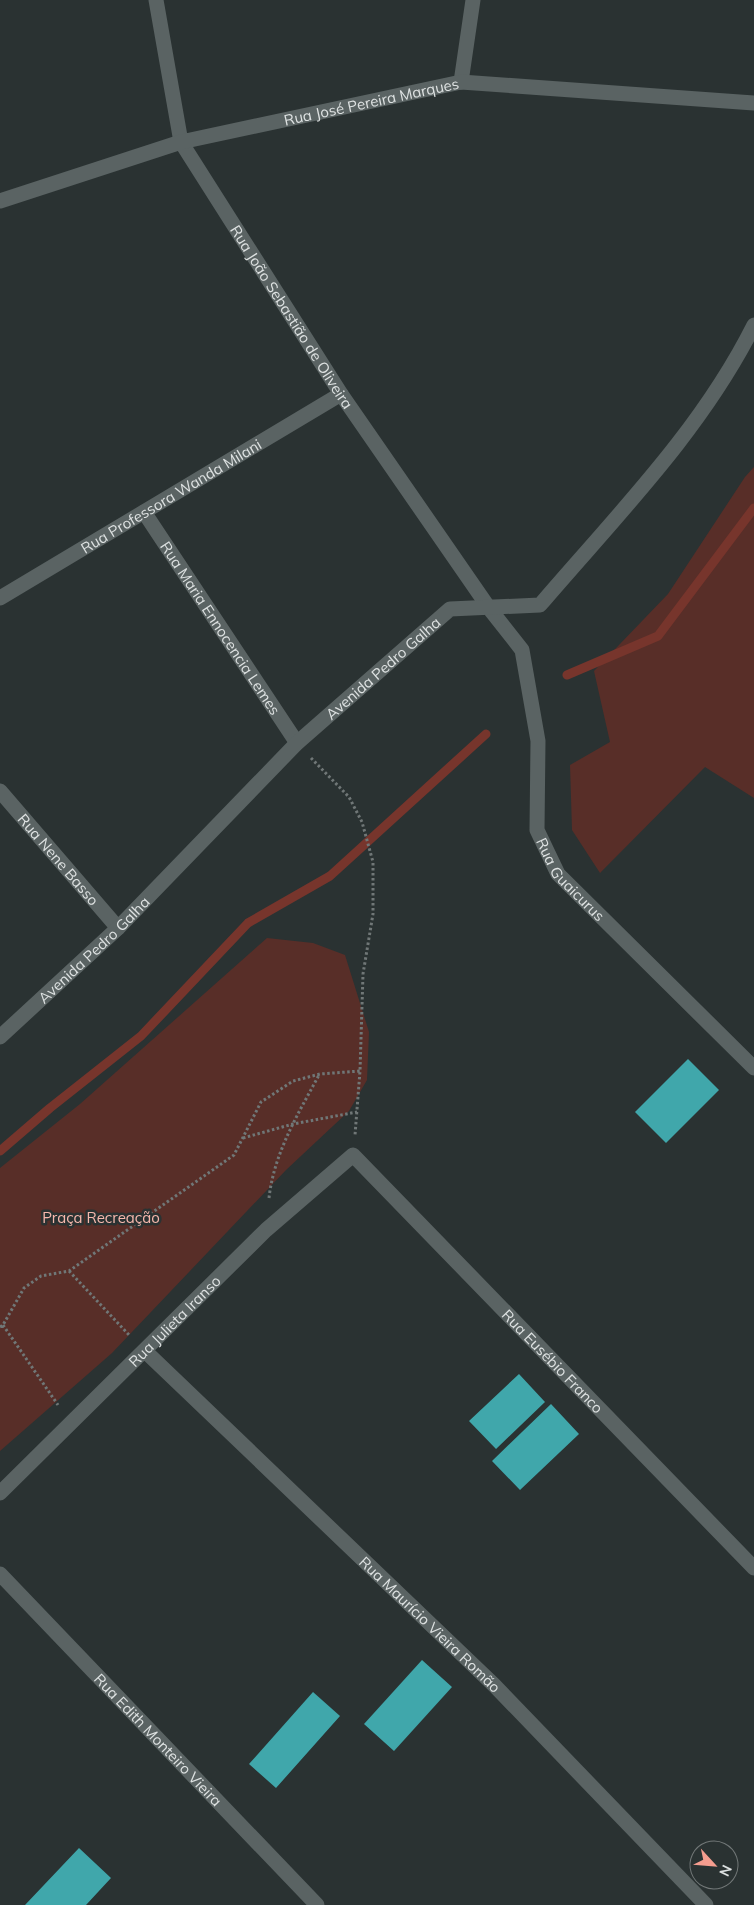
<svg xmlns="http://www.w3.org/2000/svg" width="754" height="1905" font-family="Mulish,sans-serif">
<rect width="100%" height="100%" fill="#2a3232"/>
<path fill="#582e28" d="M754 467V798L705 767 600 873 572 830 570 765 610 742 594 671 668 594 745 477Z
M267 938 313 943 345 955 369 1032 367 1080 349 1111 286 1170 112 1353 0 1451V1168L80 1104Z"/>
<g fill="none" stroke-linecap="round" stroke-linejoin="round">
<path stroke="#77352c" stroke-width="9" d="M567 675 658 636 754 508
M0 1151 50 1108 141 1036 248 923 330 876 486 734"/>
</g>
<path fill="#40a7ab" d="M688 1059 719 1090 666 1143 635 1112Z
M519 1374 545 1402 496 1449 469 1421Z
M551 1404 579 1434 520 1490 492 1461Z
M422 1660 452 1687 394 1751 364 1724Z
M313 1692 340 1716 276 1788 249 1764Z
M79 1848 111 1878 86 1905H25Z"/>
<g fill="none" stroke-linecap="round" stroke-linejoin="round">
<path stroke="#707777" stroke-width="3" stroke-dasharray="2.5 2.5" stroke-linecap="butt" d="M311 758 349 797 362 822 373 862V914L363 974 360 1071 355 1135
M243 1138 293 1124 357 1112
M269 1198C274 1153 298 1114 319 1075
M69 1271 130 1336
M3 1325 58 1405
M0 1327 3 1325 24 1288 41 1276 69 1271 234 1155 261 1102 293 1081 320 1074 360 1071"/>
<g stroke="#5a6363" stroke-width="15">
<path id="s1" d="M156 0 181 142 341 394 489 608 522 650 538 741 537 830 558 874 754 1068"/>
<path d="M461 82 473 0"/>
<path id="s2" d="M0 201 181 142 461 82 754 103"/>
<path id="s3" d="M144 512 297 743"/>
<path id="s4" d="M0 598 341 394"/>
<path id="s5" d="M0 791 118 928"/>
<path id="s6" d="M0 1037 118 928 297 743 450 609 540 605C616 516 701 431 754 325"/>
<path id="s7" d="M145 1351 494 1685 706 1905"/>
<path id="s8" d="M0 1493 266 1230 353 1155 754 1568"/>
<path id="s9" d="M0 1574 317 1905"/>
</g>
</g>
<g text-anchor="middle" dominant-baseline="central" stroke-width="5" stroke-linejoin="round" paint-order="stroke">
<g font-size="15" fill="#dee2e2" stroke="#2a3232">
<text stroke="none"><textPath href="#s2" startOffset="385">Rua José Pereira Marques</textPath></text>
<text stroke="none"><textPath href="#s1" startOffset="351">Rua João Sebastião de Oliveira</textPath></text>
<text stroke="none"><textPath href="#s4" startOffset="199">Rua Professora Wanda Milani</textPath></text>
<text stroke="none"><textPath href="#s3" startOffset="139">Rua Maria Ennocencia Lemes</textPath></text>
<text stroke="none"><textPath href="#s6" startOffset="532">Avenida Pedro Galha</textPath></text>
<text stroke="none"><textPath href="#s5" startOffset="90">Rua Nene Basso</textPath></text>
<text stroke="none"><textPath href="#s1" startOffset="998">Rua Guaicurus</textPath></text>
<text stroke="none"><textPath href="#s6" startOffset="128">Avenida Pedro Galha</textPath></text>
<text stroke="none"><textPath href="#s8" startOffset="245">Rua Julieta Iranso</textPath></text>
<text stroke="none"><textPath href="#s8" startOffset="776">Rua Eusébio Franco</textPath></text>
<text stroke="none"><textPath href="#s7" startOffset="395">Rua Maurício Vieira Romão</textPath></text>
<text stroke="none"><textPath href="#s9" startOffset="229">Rua Edith Monteiro Vieira</textPath></text>
</g>
<g font-size="15" fill="#f6b8ad" stroke="#2a3232">
<text x="101" y="1217">Praça Recreação</text>
</g>
</g>
<g transform="translate(714 1865) rotate(116)"><circle r="24" fill="#2a3232" stroke="#727878"/>
<path d="M0-4L9 19L0 12L-9 19Z" fill="#f59d8f"/>
<text y="-8" font-size="14" font-weight="bold" text-anchor="middle" fill="#dee2e2">N</text>
</g>
</svg>
